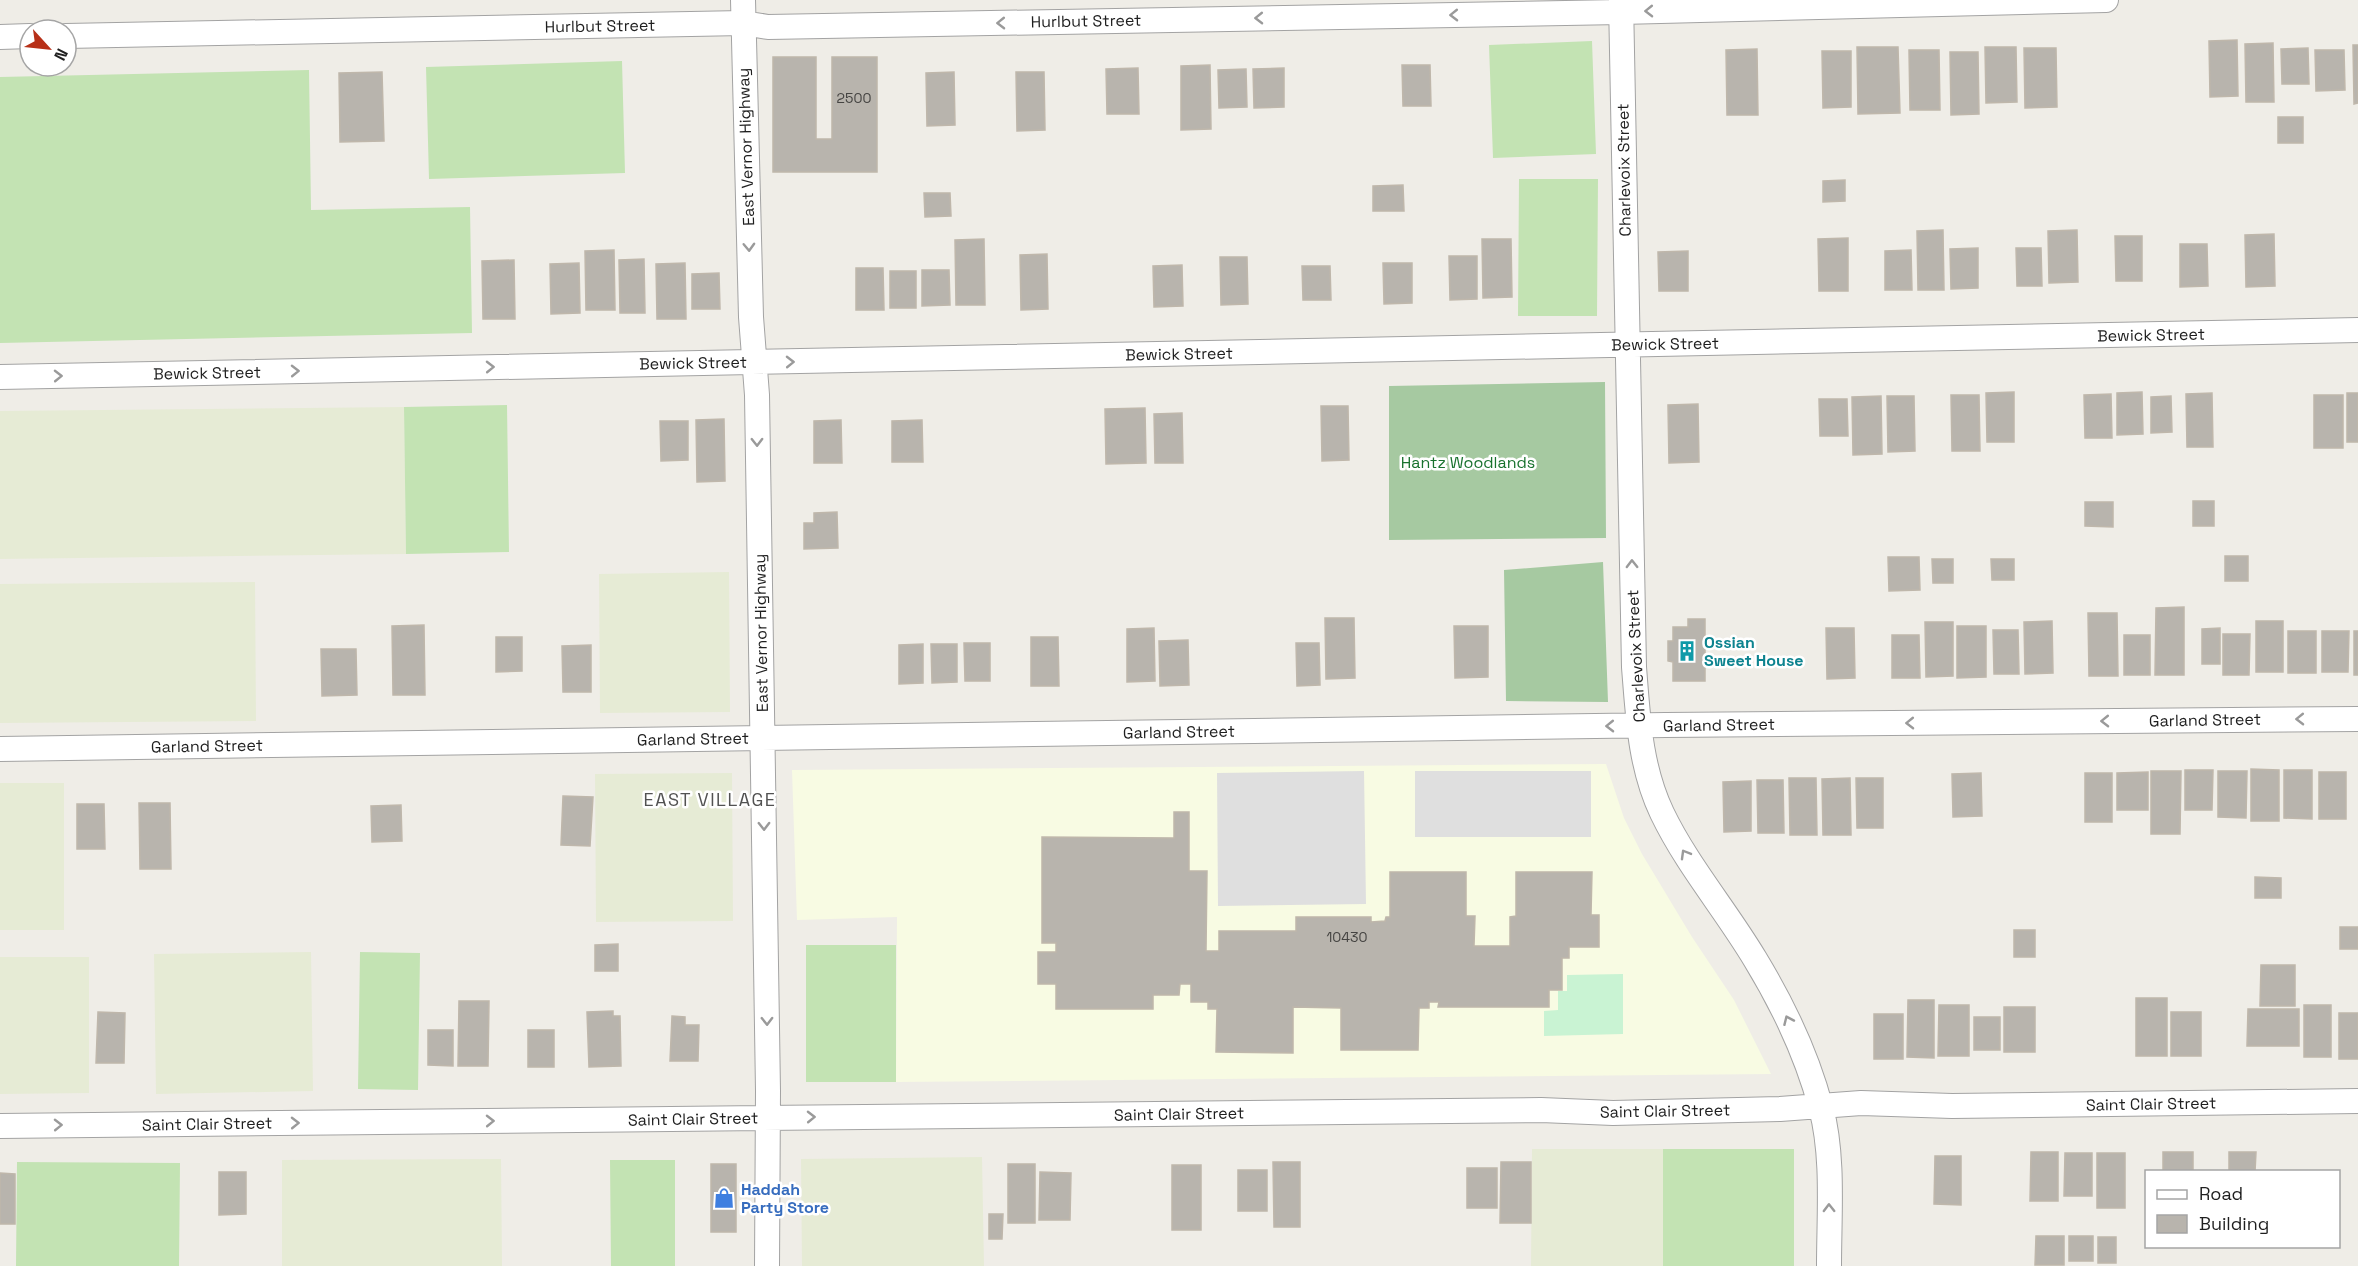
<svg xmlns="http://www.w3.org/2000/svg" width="2358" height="1266" font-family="'Space Grotesk',sans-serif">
<rect width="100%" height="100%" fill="#efede7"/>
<path fill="#f8fbe3" d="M1606 764 1624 818 1642 854 1692 937 1734 1000 1771 1074 896 1082 897 917 797 920 792 770Z"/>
<path fill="#e6ebd5" d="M404 407 406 554 0 559V411Z
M729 572 730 712 600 713 599 574Z
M255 582 256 721 0 723V584Z
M732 773 733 921 596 922 595 774Z
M0 783H64V930H0Z
M311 952 313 1091 156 1094 154 954Z
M0 957H89V1093L0 1094Z
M1532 1149H1663V1266H1531Z
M982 1157 984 1266H802L801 1159Z
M501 1159 502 1266H282V1160Z"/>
<path fill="#c3e3b3" d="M1592 41 1596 154 1493 158 1489 45Z
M622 61 625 173 429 179 426 67Z
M309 70 311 210 470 207 472 333 0 343V77Z
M1519 179H1598L1597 316H1518Z
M507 405 509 552 406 554 404 407Z
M806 945H896V1082H806Z
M360 952 420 953 418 1090 358 1089Z
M1663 1149H1794V1266H1663Z
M610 1160H675V1266H611Z
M17 1162 180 1163 179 1266H16Z"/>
<path fill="#a6c9a1" d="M1605 382 1606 538 1389 540V386Z
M1603 562 1608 702 1506 701 1504 570Z"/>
<path fill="#c9f3d3" d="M1623 974V1034L1544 1036V1011L1558 1010V991H1567V975Z"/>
<path fill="#dfdfdf" d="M1364 771 1366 904 1218 906 1217 773Z
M1415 771H1591V837H1415Z"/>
<path fill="#b8b4ad" stroke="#bfb7ab" stroke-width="1.5" d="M2237 40 2238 96 2210 97 2209 41Z
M2273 43 2274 102H2246L2245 44Z
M2353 45H2358V103L2354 104Z
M1857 47H1898L1900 113 1858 114Z
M1985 47H2016L2017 102 1986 103Z
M2024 48H2056L2057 107 2025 108Z
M2308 48 2309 84H2282L2281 49Z
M1757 49 1758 115H1727L1726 50Z
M1909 50H1939L1940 110H1910Z
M2315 50H2344L2345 90 2316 91Z
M1822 51H1851V107L1823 108Z
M1950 52H1978L1979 114 1951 115Z
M773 57H816V139H832V57H877V172H773Z
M1210 65 1211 129 1181 130V66Z
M1402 65H1430L1431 106H1403Z
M1138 68 1139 114H1107L1106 69Z
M1284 68V107L1254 108 1253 69Z
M1246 69 1247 107 1219 108 1218 70Z
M382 72 384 141 340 142 339 73Z
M954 72 955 125 927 126 926 73Z
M1016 72H1044L1045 130 1017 131Z
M2278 117H2303V143H2278Z
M1845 180V201L1823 202V181Z
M1403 185 1404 211H1373V186Z
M924 193H950L951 216 925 217Z
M1943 230 1944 290H1918L1917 231Z
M2077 230 2078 282 2049 283 2048 231Z
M2274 234 2275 286 2246 287 2245 235Z
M2115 236H2142V281H2116Z
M1848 238V291H1819L1818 239Z
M984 239 985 305H956L955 240Z
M1482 239H1511L1512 297 1483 298Z
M2180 244H2207L2208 286 2180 287Z
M1978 248V288L1951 289 1950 249Z
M2016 248H2041L2042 286H2017Z
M614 250 615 310H586L585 251Z
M1911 250 1912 290H1885V251Z
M1688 251V291H1659L1658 252Z
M1047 254 1048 309 1021 310 1020 255Z
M1449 256H1477V299L1450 300Z
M1220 257H1247L1248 304 1221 305Z
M644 259 645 313H620L619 260Z
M514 260 515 319H483L482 261Z
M579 263 580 313 551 314 550 264Z
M685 263 686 319H657L656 264Z
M1383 263H1412V303L1384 304Z
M1182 265 1183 306 1154 307 1153 266Z
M1302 266H1330L1331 300H1303Z
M856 268H883L884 310H856Z
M922 270H949L950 305 922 306Z
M890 271H916V308H890Z
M719 273 720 309H692V274Z
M2014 392V442H1987L1986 393Z
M2142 392 2143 434 2117 435V393Z
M2212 393 2213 447H2187L2186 394Z
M2347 393H2358V442H2347Z
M2111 394 2112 438H2085L2084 395Z
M1951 395H1979L1980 451H1952Z
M2314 395H2343V448H2314Z
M1881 396 1882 454 1853 455 1852 397Z
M1887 396H1914L1915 451 1888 452Z
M2171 396 2172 432 2151 433V397Z
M1819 399H1847L1848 436H1820Z
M1698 404 1699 462 1669 463 1668 405Z
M1321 406H1348L1349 460 1322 461Z
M1145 408 1146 463 1106 464 1105 409Z
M1182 413 1183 463H1155L1154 414Z
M724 419 725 481 697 482 696 420Z
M841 420 842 463H814V421Z
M922 420 923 462H892V421Z
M660 421H688V460L661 461Z
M2193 501H2214V526H2193Z
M2085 502H2113V527L2085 526Z
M837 512 838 548 804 549V523H814V513Z
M2225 556H2248V581H2225Z
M1888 557H1919L1920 590 1889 591Z
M1932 559H1953V583H1933Z
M1991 559H2014V580H1992Z
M2184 607V675H2155L2156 608Z
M2088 613H2117L2118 676H2089Z
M1325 618H1354L1355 678 1326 679Z
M1688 619H1705V681H1673V662L1668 661V641H1673V627H1688Z
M2052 621 2053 673 2025 674 2024 622Z
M2256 621H2283V672H2256Z
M1925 622H1953V676L1926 677Z
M424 625 425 695H393L392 626Z
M1454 626H1488V677L1455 678Z
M1957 626H1986V677L1957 678Z
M1154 628 1155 681 1127 682V629Z
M1826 628H1854L1855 678 1827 679Z
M2220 628V664H2202V629Z
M1993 630H2018L2019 674H1994Z
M2288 631H2316V673H2288Z
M2322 631H2349L2348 672H2322Z
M2354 631H2358V675H2354Z
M2223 634H2250L2249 675H2223Z
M1892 635H1919L1920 678H1892Z
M2124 635H2150V675H2124Z
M496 637H522V671L496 672Z
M1031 637H1058L1059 686H1031Z
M1188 640 1189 685 1160 686 1159 641Z
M964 643H990V681H965Z
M1296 643H1319L1320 685 1297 686Z
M923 644V683L899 684V645Z
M931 644H957V682L932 683Z
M591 645V692H563L562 646Z
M321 649H356L357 695 322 696Z
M2251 769 2279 770V821H2251Z
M2185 770H2213L2212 810H2185Z
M2284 770H2312V819L2284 818Z
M2151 771H2181L2180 834H2151Z
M2218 771H2247L2246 818 2218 817Z
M2148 772V810H2117V773Z
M2319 772H2346V819H2319Z
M1981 773 1982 816 1953 817 1952 774Z
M2085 773H2112V822H2085Z
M1789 778H1816L1817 835H1790Z
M1850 778 1851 835H1823L1822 779Z
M1856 778H1883V828H1857Z
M1757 780H1783L1784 833H1758Z
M1751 781V831L1724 832 1723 782Z
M563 796 593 797 590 846 561 845Z
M139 803H170L171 869H140Z
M77 804H104L105 849H77Z
M401 805 402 841 372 842 371 806Z
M1174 812H1189V871H1207L1206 951H1219V931H1296V917H1371V922L1385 921 1386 917H1390V872H1466V916H1475L1474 946H1510V917L1516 916V872H1592L1591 915H1599V947H1569V958H1562V990H1549V1007H1438L1439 1002H1429V1008H1419L1418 1050H1341V1008L1293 1007V1053L1216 1052 1217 1009H1208V1002H1191V984H1180L1179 995H1153V1009H1056V984H1038V952H1056V943H1042V837L1174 838Z
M2255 877 2281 878V898H2255Z
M2340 927H2358V949H2340Z
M2014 930H2035V957H2014Z
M618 944V971H595V945Z
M2261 965H2295V1006H2260Z
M2136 998H2167V1056H2136Z
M1908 1000H1934V1058L1907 1057Z
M459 1001H489L488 1066H458Z
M1939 1005H1969V1056H1938Z
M2304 1005H2331V1057H2304Z
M2004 1007H2035V1052H2004Z
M2248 1009H2299V1046H2247Z
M613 1011V1016H620L621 1066 589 1067 587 1012Z
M98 1012 125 1013 124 1063H96Z
M2171 1012H2201V1056H2171Z
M2339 1013H2358V1059H2339Z
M1874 1014H1903V1059H1874Z
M672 1016 685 1017V1025H699L698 1061H670Z
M1974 1017H2000V1050H1974Z
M428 1030H453V1066L428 1065Z
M528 1030H554V1067H528Z
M2031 1152H2058V1201H2030Z
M2163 1152H2193V1172H2163Z
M2229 1152H2256L2255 1172H2229Z
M2065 1153H2092V1196H2064Z
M2097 1153H2125V1208H2097Z
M1935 1156H1961V1205L1934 1204Z
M1273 1162H1300V1227H1274Z
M1501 1162H1531V1223H1500Z
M711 1164H736V1232H711Z
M1008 1164H1035V1223H1008Z
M1172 1165H1201V1230H1172Z
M1467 1168H1497V1208H1467Z
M1238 1170H1267V1211H1238Z
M219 1172H246V1214L219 1215Z
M1040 1172 1071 1173 1070 1220H1039Z
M0 1173 15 1174V1224H0Z
M989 1214H1003L1002 1239H989Z
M2036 1236H2064V1265H2035Z
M2069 1236H2093V1261H2069Z
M2098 1237H2116V1263H2098Z"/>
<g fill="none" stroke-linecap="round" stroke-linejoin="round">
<g stroke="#a3a3a3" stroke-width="26">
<path id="minor" d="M743 0 751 317 757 395 768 1091 767 1266
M1621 0 1634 667C1638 717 1640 767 1662 813 1687 865 1725 909 1755 959 1783 1005 1807 1055 1821 1108 1834 1156 1829 1215 1829 1266
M66 36 743 23 768 27 1621 12 2106 0
M0 37 30 36
M0 377 2358 330
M0 749 1666 725 2358 719
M0 1126 1541 1110 1613 1113 1780 1109 1861 1103 1952 1106 2358 1101"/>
</g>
<use href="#minor" stroke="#fff" stroke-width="24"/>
</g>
<defs><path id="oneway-chevron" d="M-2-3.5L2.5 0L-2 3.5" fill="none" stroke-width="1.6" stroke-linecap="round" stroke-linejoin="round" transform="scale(1.5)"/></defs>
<g stroke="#9a9a9a">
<use href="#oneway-chevron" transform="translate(1649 11) rotate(179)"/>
<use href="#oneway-chevron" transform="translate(1454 15) rotate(179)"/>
<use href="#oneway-chevron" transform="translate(1259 18) rotate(179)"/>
<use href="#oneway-chevron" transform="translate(1001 23) rotate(179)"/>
<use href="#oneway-chevron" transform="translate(749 247) rotate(88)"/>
<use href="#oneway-chevron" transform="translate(790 362) rotate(-1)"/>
<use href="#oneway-chevron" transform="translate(490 367) rotate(-1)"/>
<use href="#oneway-chevron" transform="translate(295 371) rotate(-1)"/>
<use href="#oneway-chevron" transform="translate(58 376) rotate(-1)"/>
<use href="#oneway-chevron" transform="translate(757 442) rotate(89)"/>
<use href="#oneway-chevron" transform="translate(1632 564) rotate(-91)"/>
<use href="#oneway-chevron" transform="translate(2300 719) rotate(179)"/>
<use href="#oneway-chevron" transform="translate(2105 721) rotate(179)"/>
<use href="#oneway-chevron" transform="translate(1910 723) rotate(179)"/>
<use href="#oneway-chevron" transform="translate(1610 726) rotate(179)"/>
<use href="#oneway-chevron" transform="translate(764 826) rotate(89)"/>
<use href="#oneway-chevron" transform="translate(1685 854) rotate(-120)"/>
<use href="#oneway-chevron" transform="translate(1788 1020) rotate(-114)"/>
<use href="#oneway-chevron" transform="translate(767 1021) rotate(89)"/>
<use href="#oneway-chevron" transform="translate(811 1117) rotate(-1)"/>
<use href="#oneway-chevron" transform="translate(490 1121) rotate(-1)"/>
<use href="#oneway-chevron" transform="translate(295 1123) rotate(-1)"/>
<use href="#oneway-chevron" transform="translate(58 1125) rotate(-1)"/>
<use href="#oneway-chevron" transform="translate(1829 1208) rotate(-91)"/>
</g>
<defs>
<g id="building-bare" transform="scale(1.62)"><path d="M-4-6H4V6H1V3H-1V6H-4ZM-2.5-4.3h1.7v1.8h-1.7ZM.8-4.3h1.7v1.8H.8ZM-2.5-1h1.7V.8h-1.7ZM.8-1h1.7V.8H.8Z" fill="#0f9aa8" stroke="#fff" stroke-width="2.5" paint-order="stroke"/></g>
<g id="shop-bare" transform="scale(1.62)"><path d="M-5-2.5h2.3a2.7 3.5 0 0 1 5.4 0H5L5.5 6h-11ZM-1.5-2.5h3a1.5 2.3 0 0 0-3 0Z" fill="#3f7fe0" stroke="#fff" stroke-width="2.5" paint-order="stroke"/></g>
</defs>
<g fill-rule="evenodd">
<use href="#building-bare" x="1687" y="651"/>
<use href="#shop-bare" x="724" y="1198"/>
</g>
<g text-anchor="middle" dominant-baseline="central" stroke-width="5" stroke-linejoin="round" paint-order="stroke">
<g font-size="14" fill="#454442">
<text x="854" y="98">2500</text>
<text x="1347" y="937">10430</text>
</g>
<g font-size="16" fill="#1f1f1f" stroke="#fff">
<text transform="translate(1086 21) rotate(-1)">Hurlbut Street</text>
<text transform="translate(600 26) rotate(-1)">Hurlbut Street</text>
<text transform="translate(746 147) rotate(-92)">East Vernor Highway</text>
<text transform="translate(1624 170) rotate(-91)">Charlevoix Street</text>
<text transform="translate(2151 335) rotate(-1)">Bewick Street</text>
<text transform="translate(1665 344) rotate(-1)">Bewick Street</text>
<text transform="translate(1179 354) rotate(-1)">Bewick Street</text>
<text transform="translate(693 363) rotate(-1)">Bewick Street</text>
<text transform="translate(207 373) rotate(-1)">Bewick Street</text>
<text transform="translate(761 633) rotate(-91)">East Vernor Highway</text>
<text transform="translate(1636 656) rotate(-93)">Charlevoix Street</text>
<text transform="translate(2205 720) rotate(-1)">Garland Street</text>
<text transform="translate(1719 725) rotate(-1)">Garland Street</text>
<text transform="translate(1179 732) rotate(-1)">Garland Street</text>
<text transform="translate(693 739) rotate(-1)">Garland Street</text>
<text transform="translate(207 746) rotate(-1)">Garland Street</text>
<text transform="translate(2151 1104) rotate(-1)">Saint Clair Street</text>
<text transform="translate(1665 1111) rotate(-1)">Saint Clair Street</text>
<text transform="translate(1179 1114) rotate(-1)">Saint Clair Street</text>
<text transform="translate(693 1119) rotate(-1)">Saint Clair Street</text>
<text transform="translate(207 1124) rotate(-1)">Saint Clair Street</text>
</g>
<g font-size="16" fill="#19722e" stroke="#fff">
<text x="1468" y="462">Hantz Woodlands</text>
</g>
<g font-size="16" font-weight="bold" fill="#0d838f" stroke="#fff" text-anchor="start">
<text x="1704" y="642">Ossian<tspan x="1704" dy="18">Sweet House</tspan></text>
</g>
<g font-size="16" font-weight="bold" fill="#366cbe" stroke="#fff" text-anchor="start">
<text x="741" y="1189">Haddah<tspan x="741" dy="18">Party Store</tspan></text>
</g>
<g font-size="18" letter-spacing="1.5" fill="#525252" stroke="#fff">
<text x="710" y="799">EAST VILLAGE</text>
</g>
</g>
<rect x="2145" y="1170" width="195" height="78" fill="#ffffff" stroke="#a5a5a5" stroke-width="1.5"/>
<rect x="2157" y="1190" width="30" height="9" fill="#ffffff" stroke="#a5a5a5" stroke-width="1.5"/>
<text x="2199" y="1200" font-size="18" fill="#1f1f1f">Road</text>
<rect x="2157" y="1215" width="30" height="18" fill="#b8b4ad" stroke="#a5a5a5" stroke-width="1.5"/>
<text x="2199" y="1230" font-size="18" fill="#1f1f1f">Building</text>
<g transform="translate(48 48) rotate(117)"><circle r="28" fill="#ffffff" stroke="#a5a5a5" stroke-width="1.5"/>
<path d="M0-4.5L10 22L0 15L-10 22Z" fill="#b73018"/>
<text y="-9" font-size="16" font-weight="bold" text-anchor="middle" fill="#1f1f1f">N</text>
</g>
</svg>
